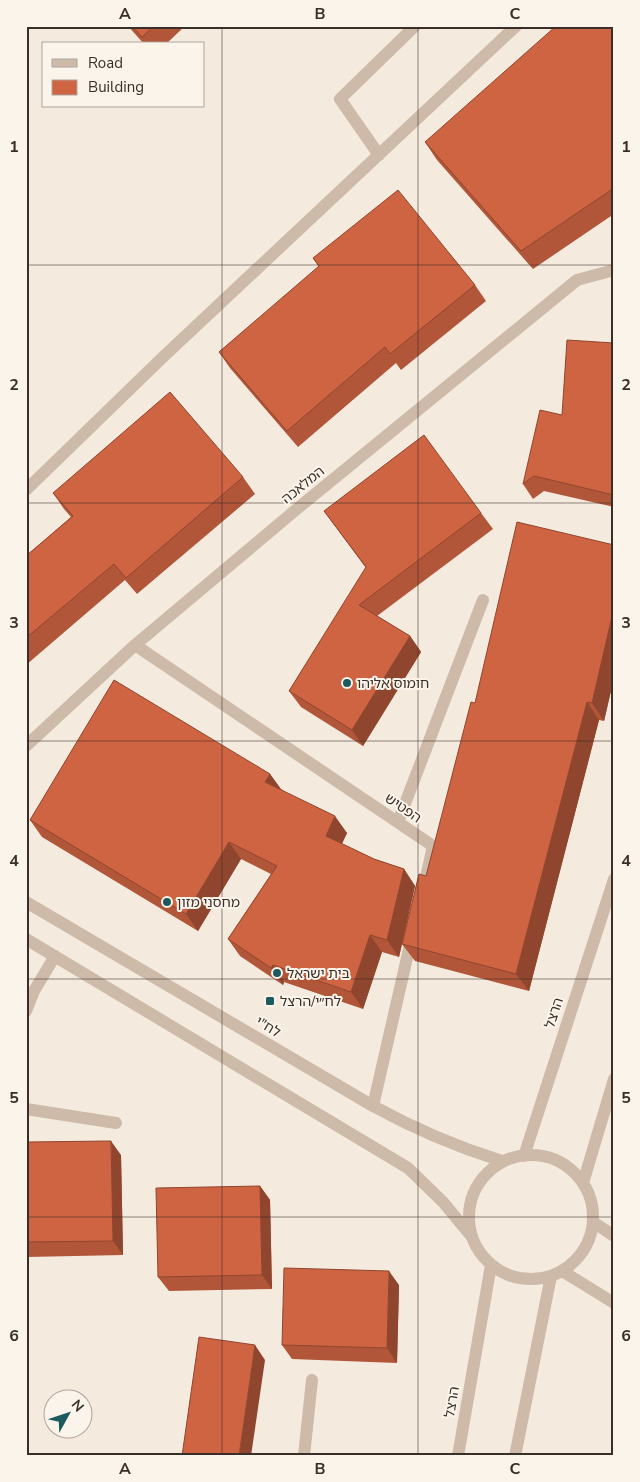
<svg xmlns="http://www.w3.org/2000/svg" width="640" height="1482" font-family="'Nunito Sans','Noto Sans Hebrew',sans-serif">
<rect width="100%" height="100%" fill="#f4eade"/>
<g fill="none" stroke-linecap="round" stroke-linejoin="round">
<path stroke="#cebaa8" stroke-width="12" d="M379 155 340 99 415 26
M26 490 162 358 516 26
M135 645 433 846 425 882
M26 746 135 645 298 508 577 280 614 270
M398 822 483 600
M26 902 373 1106C415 1129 457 1147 502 1161
M26 939 408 1168 443 1202 472 1237
M26 1011 34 991 55 956
M373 1106 412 936
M26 1109 116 1123
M469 1217a62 62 0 1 1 124 0a62 62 0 1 1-124 0Z
M524 1156 614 879
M583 1183 614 1079
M593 1222 614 1236
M562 1271 614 1303
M304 1456 312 1380
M458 1456 491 1265
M515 1456 551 1276"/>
</g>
<path fill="#b15639" d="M128 26H185L166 44H144Z
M614 26V214L533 269 437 160 425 142Z
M313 258 475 285 486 301 401 370 396 363 298 447 230 368 219 352 319 267Z
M614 343V507L544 491 533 499 523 484 562 415Z
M243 477 255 494 137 594 125 580 26 665V556L71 517 64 509 53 493Z
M324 511 481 513 493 529 377 616 410 636 421 652 363 746 301 707 289 691 366 568Z
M614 545V678L604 721 599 720 529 991 415 961 402 944 426 876 475 703Z
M270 774 281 789 347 833 342 844 374 859 404 869 415 886 399 957 382 952 363 1009 284 982 283 985 240 956 228 939 271 874 241 859 198 931 42 837 30 820Z
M26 1142 121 1155 123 1255 27 1257 26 1256Z
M260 1186 270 1200 272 1289 169 1291 158 1277Z
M399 1285 397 1363 292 1359 282 1345Z"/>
<path fill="#90462e" d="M614 608V678L604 721 592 703Z
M410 636 421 652 363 746 352 730Z
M587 702 599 720 529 991 516 974Z
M270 774 282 791 265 782Z
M335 816 347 833 337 853 326 836Z
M229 842 241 859 198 931 186 914Z
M404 869 415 886 399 957 387 940Z
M370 935 382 952 363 1009 351 992Z
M273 965 284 982 283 985 271 968Z
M111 1141 121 1155 123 1255 113 1241Z
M260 1186 270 1200 272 1289 262 1275Z
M389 1271 399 1285 397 1363 387 1348Z
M255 1345 265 1360 251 1456H239Z"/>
<path fill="#ce6442" stroke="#90462e" d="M132 26H154L142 37Z
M556 26H614V188L521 251 425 142Z
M398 190 475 285 390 354 385 347 287 431 219 352 319 266 313 258Z
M567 340 614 343V495L534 476 523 484 540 410 562 415Z
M170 392 243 477 126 578 114 564 26 638V556L73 516 53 493Z
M424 435 481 513 359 605 410 636 352 730 289 691 366 567 324 511Z
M517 522 614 545V608L592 703 587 702 516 974 402 944 419 874 426 876 471 702 475 703Z
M114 680 270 774 265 782 335 816 326 836 374 859 404 869 387 940 370 935 351 992 273 965 271 968 228 939 277 866 229 842 186 914 30 820Z
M111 1141 113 1241 26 1242V1142Z
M260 1186 262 1275 158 1277 156 1188Z
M284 1268 389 1271 387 1348 282 1345Z
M199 1337 255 1345 239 1456H182Z
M590 1454 600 1456H590Z"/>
<path fill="none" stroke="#3a2e29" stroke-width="1" stroke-opacity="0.55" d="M222 26V1456M418 26V1456M26 265H614M26 503H614M26 741H614M26 979H614M26 1217H614"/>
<g fill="#1b5b5f" stroke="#fbf4eb" stroke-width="2">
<circle cx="347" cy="683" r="5"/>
<circle cx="167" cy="902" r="5"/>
<circle cx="277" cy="973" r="5"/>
<rect x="265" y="996" width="10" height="10" rx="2.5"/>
</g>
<g text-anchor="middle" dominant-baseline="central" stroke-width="4" stroke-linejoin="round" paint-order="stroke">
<g font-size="14" fill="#3a2e29" stroke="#fbf4eb">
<text transform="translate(303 485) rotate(-39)">המלאכה</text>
<text transform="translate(403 808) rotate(34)">הפטיש</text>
<text transform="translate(554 1013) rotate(-72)">הרצל</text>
<text transform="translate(268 1027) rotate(31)">לח"י</text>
<text transform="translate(452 1402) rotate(-80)">הרצל</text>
</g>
<g font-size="14" fill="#3a2e29" stroke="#fbf4eb" text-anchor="start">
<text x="357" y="683">חומוס אליהו</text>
<text x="177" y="902">מחסני מזון</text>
<text x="287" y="973">בית ישראל</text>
<text x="280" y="1001">לח״י/הרצל</text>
</g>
</g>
<rect width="640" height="1482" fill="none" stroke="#fbf4eb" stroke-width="55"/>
<rect x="42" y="42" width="162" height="65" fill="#fbf4eb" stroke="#aea59d"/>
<rect x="52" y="59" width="25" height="8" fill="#cebaa8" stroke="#aea59d"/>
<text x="88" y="68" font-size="15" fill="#3a2e29">Road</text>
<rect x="52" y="80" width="25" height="15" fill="#ce6442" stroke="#aea59d"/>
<text x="88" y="92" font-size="15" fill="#3a2e29">Building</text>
<g transform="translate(68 1414) rotate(50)"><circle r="24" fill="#fbf4eb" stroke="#aea59d"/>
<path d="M0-4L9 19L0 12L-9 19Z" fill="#1b5b5f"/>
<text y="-8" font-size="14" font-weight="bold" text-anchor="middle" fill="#3a2e29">N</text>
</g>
<rect x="28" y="28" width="584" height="1426" fill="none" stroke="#3a2e29" stroke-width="2"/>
<g font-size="16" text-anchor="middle" font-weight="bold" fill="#3a2e29">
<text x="125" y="19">A</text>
<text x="320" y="19">B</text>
<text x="515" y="19">C</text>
<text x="14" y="152">1</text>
<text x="626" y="152">1</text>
<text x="14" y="390">2</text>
<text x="626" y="390">2</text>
<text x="14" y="628">3</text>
<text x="626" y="628">3</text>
<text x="14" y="866">4</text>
<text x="626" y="866">4</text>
<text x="14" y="1103">5</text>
<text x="626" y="1103">5</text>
<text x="14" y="1341">6</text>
<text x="626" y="1341">6</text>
<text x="125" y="1474">A</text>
<text x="320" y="1474">B</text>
<text x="515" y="1474">C</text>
</g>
</svg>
